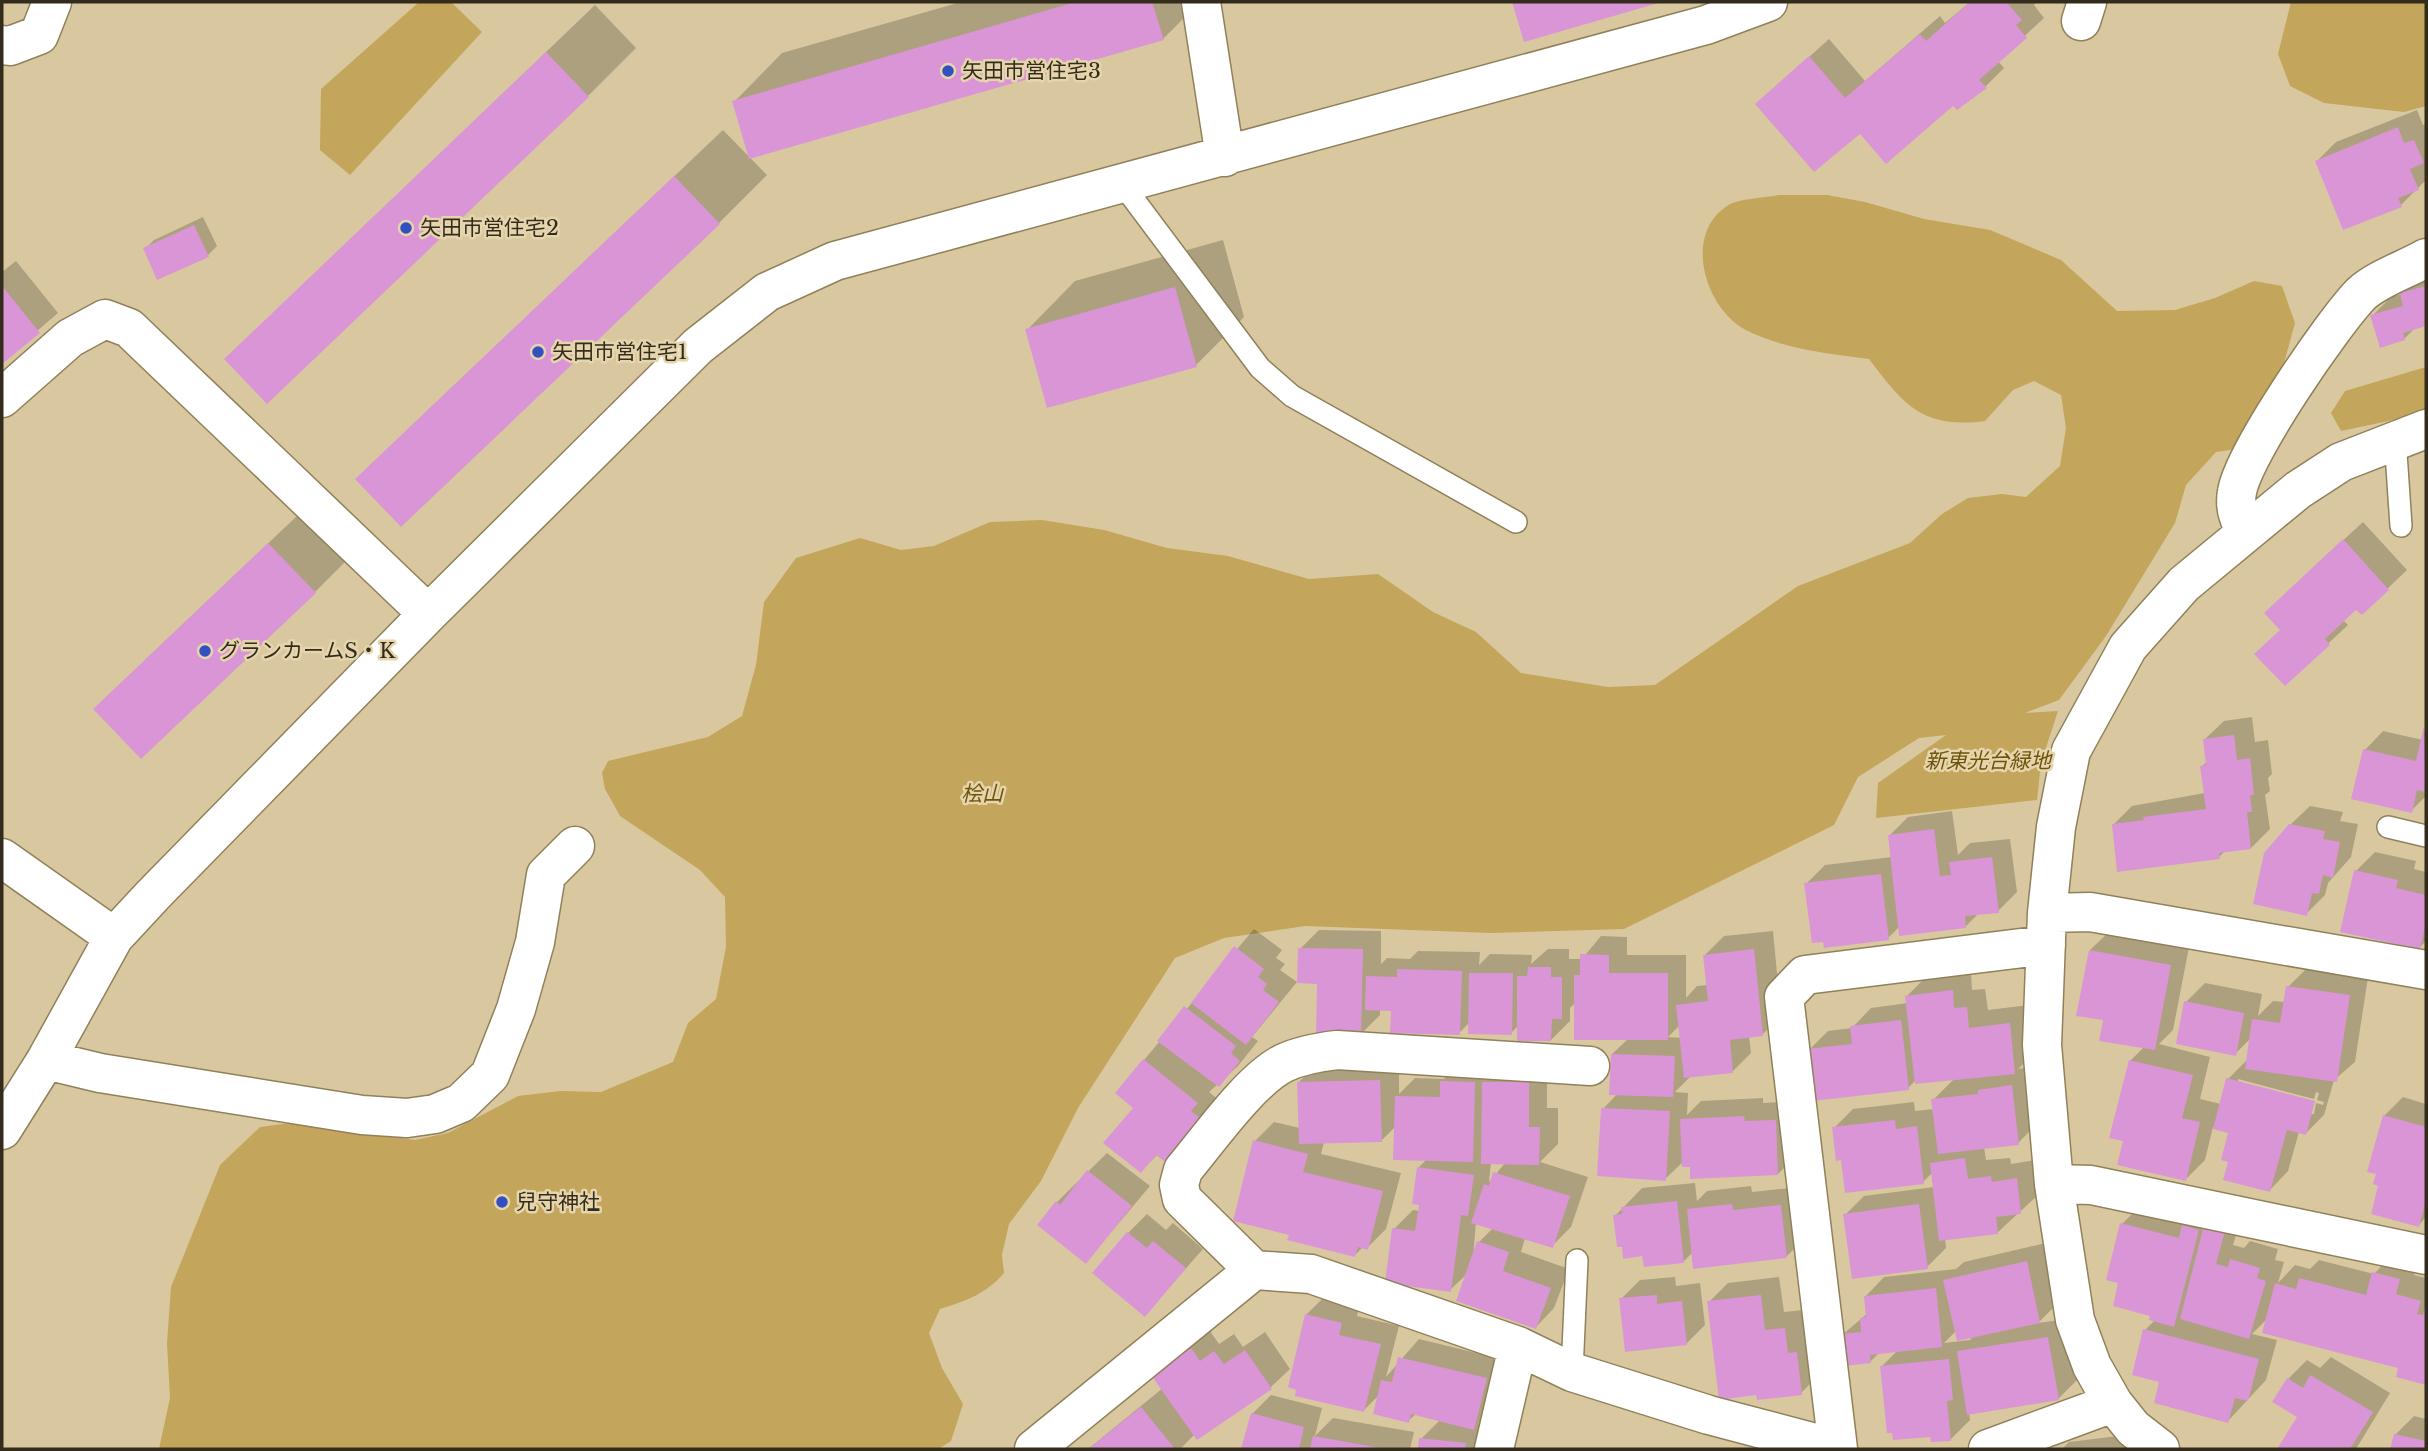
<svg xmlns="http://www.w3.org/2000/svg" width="2428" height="1451" font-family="'Libre Baskerville','Noto Sans JP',serif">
<rect width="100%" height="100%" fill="#d9c89f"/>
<path fill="#c3a55b" d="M419 2H451L482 32 350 175 320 150 321 89Z
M2291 2H2426V106L2404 112 2324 103 2290 86 2278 54Z
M1779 195H1827L1865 202 1924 219 1990 230 2061 260 2117 311 2175 310 2215 298 2254 281 2282 286 2295 323 2279 381 2244 448 2216 452 2186 485 2175 523 2106 636 2059 700 2025 713 2058 711 2041 763 2037 800 1876 818 1878 783 1946 735 1919 738 1858 777 1834 825 1624 929 1491 933 1305 926 1224 938 1175 958 1078 1108 1041 1181 1009 1224 1002 1255 1004 1273C986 1294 966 1301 940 1309L929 1333 942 1368 963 1404 951 1441 938 1449H159L170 1398 167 1343 171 1287 220 1165 260 1127 290 1123 415 1140 448 1133 518 1096 560 1091 601 1092 673 1062 688 1023 716 999 726 947 725 897 700 870 620 816 605 789 602 773 608 761 708 737 742 716 756 665 764 602 796 558 860 538 901 550 934 546 990 522 1042 520 1104 530 1167 548 1228 556 1309 579 1378 574 1433 612 1476 632 1521 673 1608 687 1655 685 1798 586 1910 543 1942 514 1968 498 2002 494 2026 497 2060 466 2066 428 2061 395 2034 381 2013 390 1985 421C1922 429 1904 405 1869 359 1827 353 1782 349 1744 329 1705 307 1683 235 1727 206 1739 198 1765 198 1779 195Z
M2426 367V413L2341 431 2331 413 2345 391Z"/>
<path fill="#0003" fill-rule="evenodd" d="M961 2H1200L1163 39 734 102 782 53Z
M1514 2H1658L1525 40Z
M1970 2H2037L2034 5 2044 18 1998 61 2004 68 1985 87 1953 104 1860 131 1757 104 1829 39 1865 81 1940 16 1945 23Z
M595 5 636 48 588 96 226 359Z
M2417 110 2423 125 2426 124V180L2401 205 2317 161 2336 142Z
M723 130 767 175 719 223 405 432Z
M203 217 217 246 208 255 145 249 154 240Z
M1223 240 1244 317 1196 365 1027 330 1075 281Z
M16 261 58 313 2 361V272Z
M2426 273V324L2415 328 2404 339 2372 316 2391 297 2402 294Z
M318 496 363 544 315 592 144 661Z
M2363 522 2407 570 2362 613 2356 607 2343 620 2348 625 2285 684 2282 629 2285 594Z
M2252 717 2255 742 2268 740 2272 774 2268 778 2270 791 2265 795 2270 829 2251 848 2225 851 2219 857 2113 825 2132 806 2205 793 2202 766 2208 761 2205 739 2224 721Z
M2425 727 2426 796 2411 811 2365 750 2383 731 2423 740Z
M2310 806 2343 812 2340 821 2358 824 2351 857 2328 883 2325 895 2306 914 2290 825Z
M1952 811 1958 855 1970 843 2010 839 2017 892 1998 911 1979 913 1965 927 1900 926 1888 938 1806 884 1825 865 1892 857 1889 836 1908 817Z
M2375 852 2416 861 2414 869 2426 872V941L2420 947 2356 871Z
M1254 929 1282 950 1276 958 1285 964 1280 970 1297 982 1252 1037 1258 1041 1238 1066 1209 1092 1225 1105 1158 1154 1141 1171 1135 1108 1144 1060Z
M1319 930 1381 931V964L1387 958 1410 959 1418 951 1480 952 1479 965 1490 954 1532 955 1531 964 1548 949H1569V959H1582L1601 936 1627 937V955H1686V998L1697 986 1708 985 1705 955 1724 936 1773 931 1781 1016 1762 1035 1749 1036 1751 1053 1732 1072 1692 1075 1675 1092 1688 1093 1687 1115 1701 1101 1763 1098V1103L1794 1101 1797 1155 1778 1174 1691 1165 1684 1161 1665 1179 1603 1109 1618 1093 1612 1054 1629 1038 1576 1002 1570 1008V1021L1551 1040 1519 1025 1511 1033 1470 1022 1459 1033 1392 1009H1380V1015L1361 1034 1318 982 1300 949ZM1680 1025 1682 1038 1668 1037Z
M2109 932 2189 947 2173 1030 2159 1044 2210 1057 2200 1099 2221 1104 2228 1079 2247 1060 2251 1038 2235 1054 2186 1002 2205 983 2262 994 2258 1016 2273 1001 2285 1002 2288 987 2307 968 2368 977 2355 1062 2334 1080 2324 1115 2305 1134 2299 1132 2288 1171 2270 1190 2230 1160V1132L2213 1127 2205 1160 2186 1179 2125 1140 2130 1061 2144 1047 2105 1019 2090 950ZM2238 1079 2314 1099 2316 1092 2319 1093 2317 1100 2324 1102 2323 1105 2316 1103 2314 1114H2310L2238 1083Z
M1971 972 1972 990 1985 989 1988 1010 2029 1005 2034 1054 2018 1069 2031 1067 2037 1124 2018 1143 1984 1147 1986 1160 2010 1158 2011 1164 2035 1160 2039 1194 1998 1232 1945 1239 1946 1248 1927 1267 1845 1215 1864 1196 1934 1187 1933 1172 1923 1182 1843 1158 1834 1128 1853 1109 1914 1102 1915 1111 1934 1109 1933 1100 1954 1079 1916 1080 1908 1088 1809 1050 1828 1031 1852 1028 1871 1008 1908 1003 1907 996 1926 977Z
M1399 1061V1094L1415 1078 1444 1079 1461 1062 1547 1064V1108H1558V1144L1540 1162 1588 1177 1571 1227 1552 1246 1525 1238 1521 1252 1569 1269 1554 1308 1536 1327 1468 1273 1450 1290 1394 1229 1413 1210 1420 1211 1419 1167 1427 1159 1396 1126 1381 1141 1324 1142 1321 1154 1401 1173 1386 1229 1367 1248 1363 1247 1355 1255 1291 1233 1255 1141 1274 1122 1300 1128 1299 1082 1318 1063ZM1491 1162 1505 1163 1489 1182ZM1476 1222 1493 1228 1479 1242 1473 1258Z
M2403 1097 2426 1104V1217L2419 1225 2384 1116Z
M1107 1153 1150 1186 1086 1262 1057 1202Z
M1695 1183 1697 1201 1707 1191 1751 1186 1752 1192 1800 1187 1805 1238 1787 1256 1693 1252 1683 1262 1644 1254 1615 1216 1642 1188Z
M2141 1205 2243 1212 2233 1245 2244 1248 2250 1241 2278 1249 2275 1260 2284 1262 2278 1283 2295 1265 2310 1269 2319 1260 2374 1274 2393 1254 2418 1260 2414 1275 2426 1278V1383L2398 1376 2400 1366 2268 1318 2252 1334 2277 1340 2266 1380 2228 1421 2161 1381 2145 1330 2155 1320 2120 1282 2122 1224Z
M1147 1214 1166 1230 1173 1223 1203 1249 1145 1315 1128 1233Z
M2046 1243 2058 1303 2038 1323 2067 1319 2077 1380 2058 1399 1969 1413 1970 1420 1951 1439 1931 1435 1882 1366 1897 1351 1879 1353 1871 1361 1842 1335 1868 1313 1866 1296 1884 1277 1956 1269 1964 1262ZM1956 1331 1974 1335 1970 1340 1944 1343Z
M1675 1277 1676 1286 1700 1283 1705 1325 1686 1344 1621 1299 1640 1280Z
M1779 1277 1784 1312 1803 1310 1820 1374 1801 1393 1709 1302 1728 1283Z
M1325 1296 1360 1304 1357 1316 1399 1326 1386 1377 1419 1339 1505 1360 1493 1409 1478 1424H1484L1481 1449H1420L1421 1439 1440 1420 1416 1414 1408 1421 1379 1395 1364 1410 1306 1315Z
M1210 1331 1219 1344 1234 1334 1243 1347 1265 1332 1290 1369 1271 1387 1197 1438 1195 1434 1180 1449H1088L1163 1388 1153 1375Z
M2331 1357 2390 1393 2356 1449H2279L2299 1417 2288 1379 2307 1360 2320 1368Z
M1271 1395 1322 1408 1315 1436 1333 1418 1414 1432 1410 1449H1243L1252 1414Z
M2414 1416 2426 1419V1449H2392L2395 1435Z
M2126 1435 2128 1449H2056L2063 1448 2069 1442Z"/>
<path fill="#da95d7" d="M1076 2H1152L1164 40 749 159 732 101Z
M1512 2H1662L1524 42Z
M1970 2H2006L2022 20 2016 25 2027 38 1979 80 1987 88 1957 110 1953 106 1886 164 1860 134 1814 172 1755 104 1809 56 1845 98 1920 34 1926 41Z
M546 52 589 97 267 404 224 359Z
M2398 127 2404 143 2414 140 2424 163 2410 169 2419 190 2398 198 2402 207 2343 230 2315 161Z
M674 176 720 224 401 527 355 479Z
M194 225 209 257 157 280 143 248Z
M2 286 40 333 2 364Z
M2426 286V326L2403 333 2405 340 2380 348 2370 315 2403 306 2400 293Z
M1175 287 1197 367 1047 408 1025 329Z
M2343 539 2389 590 2362 615 2356 610 2325 639 2330 645 2285 686 2254 654 2280 630 2264 613Z
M268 543 316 593 141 759 93 709Z
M2424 726 2426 792 2417 790 2412 813 2351 799 2363 749 2416 761Z
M2234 735 2237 760 2250 758 2254 795H2250L2252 812H2247L2251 849 2219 853 2220 859 2117 872 2112 824 2144 820 2143 817 2206 809 2200 766 2206 765 2203 739Z
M2289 824 2325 831 2323 839 2340 842 2333 878 2323 875 2319 894 2312 893 2307 916 2253 904 2264 853Z
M1934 829 1940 876 1951 875 1949 862 1992 857 1999 913 1965 916 1966 928 1899 936 1888 835Z
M2354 870 2398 880 2396 888 2426 895V923L2420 949 2340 932Z
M1881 874 1889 940 1824 948 1823 942 1812 943 1804 883Z
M1234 946 1264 969 1258 977 1267 984 1263 990 1279 1002 1246 1045 1191 1003Z
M1298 948 1363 949 1361 1036 1316 1035 1317 984 1297 983Z
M1754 949 1763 1036 1730 1040 1733 1073 1684 1078 1676 1005 1708 1001 1703 955Z
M2089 950 2171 965 2155 1050 2099 1041 2103 1020 2076 1016Z
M1580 954 1609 955V973H1668V1040H1574V975H1580Z
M1528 967H1551V977H1562V1019H1552L1551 1041H1517V976H1527Z
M1397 969 1462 971 1460 1035 1390 1033 1391 1011 1365 1010 1366 976 1397 977Z
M1469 973H1513L1512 1035 1468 1034Z
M2286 986 2350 995 2337 1082 2245 1069 2252 1019 2280 1023Z
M1953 990 1954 1008 1967 1007 1969 1028 2010 1023 2015 1074 1915 1084 1905 996Z
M2184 1001 2244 1013 2236 1056 2176 1044Z
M1184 1006 1236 1046 1231 1053 1240 1061 1219 1087 1157 1041Z
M1901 1020 1909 1090 1813 1101 1807 1049 1852 1044 1850 1026Z
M1611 1054 1675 1056 1673 1097 1609 1095Z
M1143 1059 1198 1103 1191 1111 1207 1124 1172 1167 1156 1155 1141 1173 1103 1143 1133 1108 1115 1093Z
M2129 1060 2193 1075 2182 1118 2200 1122 2186 1181 2117 1165 2123 1141 2109 1138Z
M2226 1078 2315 1101 2306 1135 2287 1130 2270 1192 2223 1180 2228 1162 2221 1160 2228 1133 2213 1129Z
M1380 1080 1382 1142 1299 1144 1297 1082Z
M1440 1081 1475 1082 1473 1162 1393 1160 1395 1096 1440 1097Z
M1482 1082H1529V1127H1540L1539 1165 1481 1164Z
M2012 1085 2019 1145 1938 1154 1931 1099 1978 1094V1090Z
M1601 1108 1670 1111 1666 1181 1597 1176Z
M2383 1115 2426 1127V1200L2419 1227 2371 1214 2378 1186 2373 1184 2376 1174 2367 1172Z
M1744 1116 1745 1121 1776 1120 1778 1175 1690 1179V1167H1682L1680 1119Z
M1895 1120 1896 1129 1917 1126 1924 1184 1845 1193 1841 1160 1836 1161 1832 1127Z
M1253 1140 1308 1154 1303 1172 1383 1191 1368 1250 1358 1247 1355 1257 1287 1240 1289 1235 1233 1221Z
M1965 1158 1968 1179 1991 1176 1992 1182 2017 1178 2021 1214 1996 1217 1998 1234 1939 1241 1930 1163Z
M1417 1167 1474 1175 1468 1216 1461 1215 1451 1292 1385 1283 1392 1228 1415 1231 1419 1205 1412 1204Z
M1087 1170 1132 1206 1086 1264 1037 1225 1056 1201 1060 1205Z
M1493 1172 1570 1196 1553 1248 1471 1223 1484 1184 1489 1186Z
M1677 1201 1684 1263 1644 1267 1642 1256 1623 1259 1622 1247H1617L1613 1215 1622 1214 1621 1207Z
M1732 1204 1733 1210 1781 1205 1787 1258 1693 1269 1687 1209Z
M1919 1204 1928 1269 1852 1279 1843 1214Z
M2120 1223 2179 1238 2182 1225 2199 1230 2174 1327 2149 1320 2150 1316 2113 1306 2118 1283 2106 1280Z
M2204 1225 2225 1231 2216 1264 2228 1267 2230 1259 2260 1268 2257 1278 2266 1281 2249 1339 2180 1319Z
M1127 1232 1147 1248 1153 1241 1186 1268 1145 1317 1092 1273Z
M1477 1241 1509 1252 1503 1271 1551 1288 1536 1329 1456 1301Z
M2027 1261 2040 1323 1957 1341 1943 1280Z
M2372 1272 2400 1279 2396 1294 2421 1301 2417 1314 2423 1315 2426 1304V1385L2396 1377 2398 1368 2262 1333 2275 1283 2296 1289 2299 1278 2366 1295Z
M1936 1288 1942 1347 1870 1355 1871 1363 1844 1366 1841 1334 1861 1332 1860 1318 1866 1317 1864 1296Z
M1657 1295V1304L1682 1301 1687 1345 1625 1352 1619 1298Z
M1761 1295 1765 1330 1785 1328 1788 1353 1797 1352 1802 1395 1757 1400 1756 1395 1719 1400 1707 1301Z
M1305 1314 1342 1323 1339 1335 1381 1344 1364 1412 1295 1396 1296 1390 1288 1387Z
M2143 1329 2259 1359 2248 1401 2235 1398 2228 1423 2154 1403 2159 1382 2132 1375Z
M2048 1337 2059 1400 1967 1415 1957 1351Z
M1191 1348 1200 1361 1214 1351 1224 1364 1245 1350 1272 1389 1197 1440 1151 1375Z
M1398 1357 1487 1378 1474 1430 1411 1414 1409 1423 1373 1414 1381 1380 1392 1382Z
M1949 1359 1953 1400 1947 1401 1951 1441 1931 1442 1930 1437 1893 1440 1892 1433H1887L1880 1366Z
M2310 1375 2373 1412 2350 1449H2277L2297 1417 2272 1402 2287 1378 2303 1388Z
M1141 1407 1175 1449H1088Z
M1251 1413 1304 1427 1299 1449H1241Z
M2394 1434 2426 1441V1449H2390Z
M1313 1436 1380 1448V1449H1310Z
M1419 1438 1466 1443 1465 1449H1418Z"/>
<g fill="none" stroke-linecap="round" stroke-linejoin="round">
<g stroke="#90815a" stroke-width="24">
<path id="service" d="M1123 185 1260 368 1292 396 1516 522
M2395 438 2401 526
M2388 827 2426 836
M1572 1372 1577 1260"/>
</g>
<g stroke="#90815a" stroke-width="41">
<path id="minor" d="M1201 2 1225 157
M2081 21 2087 2
M2 45 10 46 39 35 52 2
M2 398 70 338 105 319 129 328 428 614
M2245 532C2239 518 2234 508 2237 492 2243 454 2332 324 2361 294 2377 279 2407 269 2426 258
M2 858 114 937
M2047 913 2090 912 2426 970
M46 1060 100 1073 362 1115 407 1118 435 1114 461 1103 490 1075 516 1009 535 942 546 875 575 846
M1590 1066 1337 1050C1319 1052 1301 1055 1284 1063 1250 1080 1209 1139 1183 1170L1179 1185 1182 1199 1254 1270 1311 1274 1518 1346 1572 1372 1709 1415 1838 1449
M2 1130 46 1060 114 937 153 895 428 614 698 346 767 292 835 261 1706 25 1768 2
M2054 1184 2091 1185 2426 1255
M1034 1449 1254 1270
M1494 1449 1518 1346
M1838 1449 1784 997 1805 975 2046 945
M1988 1449 2113 1403
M2160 1449 2133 1428 2113 1403 2092 1366 2075 1320 2054 1184 2042 1045 2047 913 2056 827 2071 751 2128 647 2184 584 2298 490 2341 462 2426 429"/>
</g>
<use href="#service" stroke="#fff" stroke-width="21"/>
<use href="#minor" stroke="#fff" stroke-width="38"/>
</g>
<g fill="#344fc0" stroke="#e6d5ac" stroke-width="2.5">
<circle cx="948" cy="71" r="7"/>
<circle cx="406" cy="228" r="7"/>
<circle cx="538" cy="352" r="7"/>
<circle cx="205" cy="651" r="7"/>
<circle cx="502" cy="1202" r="7"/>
</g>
<g text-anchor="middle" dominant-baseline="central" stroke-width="5" stroke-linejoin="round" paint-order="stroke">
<g font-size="21" fill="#332c1c" stroke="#e6d5ac" text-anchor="start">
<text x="962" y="71">矢田市営住宅3</text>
<text x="420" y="228">矢田市営住宅2</text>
<text x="552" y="352">矢田市営住宅1</text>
<text x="219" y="651">グランカームS・K</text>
<text x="516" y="1202">兒守神社</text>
</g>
<g font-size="21" font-style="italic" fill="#6c540b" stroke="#e6d5ac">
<text x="1988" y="761">新東光台緑地</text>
<text x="982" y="794">桧山</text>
</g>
</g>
<rect width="2428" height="1451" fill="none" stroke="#332c1c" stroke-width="7"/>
</svg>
